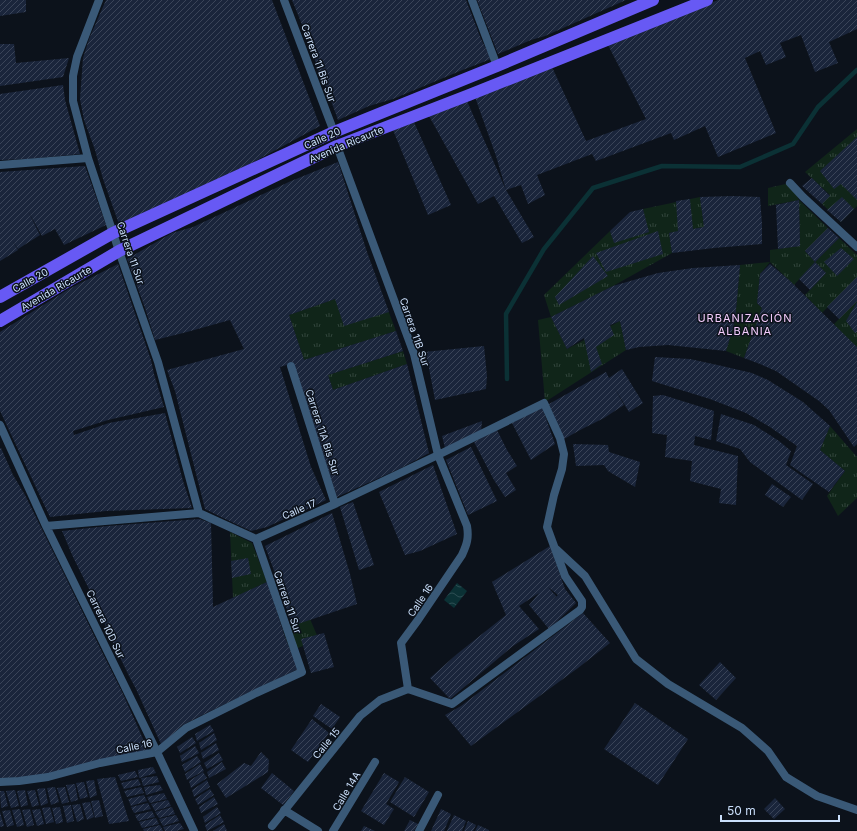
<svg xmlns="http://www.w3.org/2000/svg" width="857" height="831" font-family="Inter,sans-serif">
<defs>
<pattern id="grass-tufts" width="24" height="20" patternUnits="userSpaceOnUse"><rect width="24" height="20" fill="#102519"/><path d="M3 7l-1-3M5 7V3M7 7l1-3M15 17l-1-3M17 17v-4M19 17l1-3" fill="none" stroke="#31443b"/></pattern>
<pattern id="water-waves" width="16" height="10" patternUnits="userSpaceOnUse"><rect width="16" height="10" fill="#0b3135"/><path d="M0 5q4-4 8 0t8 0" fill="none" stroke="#2d4e53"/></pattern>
<pattern id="building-hatch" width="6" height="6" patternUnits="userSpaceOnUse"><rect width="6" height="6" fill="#1a253b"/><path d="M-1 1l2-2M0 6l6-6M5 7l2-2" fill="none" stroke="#3a4458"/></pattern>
</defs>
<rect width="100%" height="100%" fill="#0c121b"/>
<path fill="url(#grass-tufts)" d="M857 129V206L841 222 822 204 830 195 805 172Z
M790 183 799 200 828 228 805 251 815 262 839 238 857 255V277L822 313 805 295 826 273 815 262 794 285 770 262 760 274 757 303 762 308 744 358 726 351 735 321 740 265 770 262V250L800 246 799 200 768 206V188Z
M700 197 704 227 669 233 672 253 613 286 551 317 567 349 620 321 626 350 545 402 538 320 551 317 544 295 610 231 614 242 648 232 643 209Z
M378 284 396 331 304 360 289 315Z
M857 301V353L834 324Z
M403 351 407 364 333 390 328 375Z
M830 426 857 457V498L838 516 827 496 845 471 820 450Z
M230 532 252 543 267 582 233 598Z
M310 619 319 640 290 651 283 629Z"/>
<path fill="url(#water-waves)" d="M457 583 467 591 454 608 444 600Z"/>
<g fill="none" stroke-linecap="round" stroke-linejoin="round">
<path stroke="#0b3135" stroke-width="4.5" d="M507 379 506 314 544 249 593 188 662 166 740 167 793 144 818 107 857 70"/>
</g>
<path fill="url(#building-hatch)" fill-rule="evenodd" d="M0 0H26V12L0 16Z
M106 0H272L320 126 222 179 120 227 103 179 95 150 84 120 80 99 83 58 89 39Z
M292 0H466L481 39 491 59 460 71 393 99 369 106 338 120 326 87 320 76 309 42Z
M477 0H626L545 36 531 40 498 54Z
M718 0H857V29L829 42 838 63 815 72 801 35 780 43 786 57 766 65 760 51 745 58 776 133 718 157 705 126 674 140 671 133 596 161 592 154 537 175 545 195 528 204 521 185 506 190 534 237 522 243 494 196 478 204 429 116 467 101 506 190 496 156 475 97 552 67 586 141 646 119 608 45Z
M0 44H14L16 63 69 58 63 77 0 86Z
M63 85 65 100 80 154 28 159 0 160V94Z
M414 122 451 205 428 215 393 130Z
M857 137V200L841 184 834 189 820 171Z
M338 162 367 252 389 312 344 326 335 299 289 315 304 360 396 331 403 351 328 375 333 390 407 364 429 453 401 468 337 497 293 363 280 367 311 467 326 500 293 516 282 520 267 527 251 531 219 516 205 509 175 391 167 370 244 349 230 320 187 332 155 340 145 308 127 259 172 233 193 227 291 181Z
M85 166 106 225 64 245 55 229 42 236 28 211 40 235 18 249 12 240 18 250 0 261V172Z
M812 178 830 196 822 204 802 186Z
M732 196 760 197 762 224V244L714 248 672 253 669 233 678 231 676 201 690 199 693 229 704 227 700 197Z
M842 197 854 209 841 222 827 210Z
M799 200 800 246 778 249 776 205Z
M643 209 649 232 614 243 610 231 630 212Z
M828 228 839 238 815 262 805 251Z
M658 231 663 254 606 272 596 253Z
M841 248 854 259 837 276 824 262Z
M593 256 608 276 559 305 555 297Z
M815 262 826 273 810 290 799 279Z
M118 264 151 360 154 374 164 407 108 420 73 431 74 435 109 423 165 413 183 481 192 508 106 511 50 517 0 411V332L69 289Z
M770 264 789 280 857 347V444L854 447 829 410 819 401 776 371 760 364 744 358 762 308 757 303 760 274Z
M740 265 735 321 726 351 668 345 639 347 626 350 620 321 610 325 614 335 596 347 602 364 591 372 584 338 579 341 567 349 551 317 613 286 658 273 693 268Z
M857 277V301L839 319 827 307Z
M857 302V332L855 333 846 321Z
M484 346 487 376 486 389 435 400 428 363 424 352Z
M655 357 690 359 722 366 752 373 768 380 803 402 830 426 820 450 845 471 829 492 790 465 797 446 770 427 746 413 710 399 652 381Z
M622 369 643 403 629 412 614 387 624 405 604 418 582 429 564 439 549 404 606 372 609 378Z
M663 395 714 411 711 440 695 436 694 445 738 456 736 505 719 503 721 489 690 481 692 461 665 457 667 435 652 433 653 396Z
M542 407 555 444 531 460 512 423Z
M721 414 754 425 779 441 791 451 786 465 813 484 802 500 750 462 740 449 716 441Z
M482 421 481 432 445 448 442 436Z
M497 430 507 450 517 466 506 473 516 490 505 497 494 480 474 442Z
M573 444 608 445 609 452 640 462 635 487 608 471 604 465 576 466Z
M471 447 497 501 468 515 446 460Z
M0 448H1L13 475 25 495 68 582 101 650 123 694 148 750 49 775 0 780Z
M433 465 457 534 420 551 405 555 379 492Z
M772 484 791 497 783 507 765 495Z
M353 502 374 565 359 570 340 507Z
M332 513 350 574 357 604 292 626 280 587 265 546Z
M199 519 211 523 213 607 267 582 285 637 298 669 254 690 196 718 183 725 161 744 136 689 129 676 111 639 93 597 73 557 62 531 108 526Z
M550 546 565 589 576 603 549 629 529 605 539 593 519 606 539 629 513 646 450 699 430 678 457 654 506 615 492 582ZM548 587 558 595 551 601 556 596Z
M248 558 251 574 232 578 231 561Z
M583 613 610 643 578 668 471 746 445 715 461 706 486 687Z
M324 633 334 667 311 673 301 639Z
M720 662 736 678 716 700 699 685Z
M635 703 688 739 658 785 604 749Z
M321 704 340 717 332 729 313 716Z
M312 719 329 733 308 762 291 750Z
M210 725 214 731 197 741 195 734Z
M214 733 217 740 201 750 199 743Z
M192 737 196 743 180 753 177 747Z
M216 743 219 750 203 759 201 753Z
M195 746 199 753 182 762 180 756Z
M261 752 269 760 268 772 226 798 217 784 244 763 251 766Z
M219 753 223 760 207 769 204 763Z
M197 756 201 762 185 772 182 765Z
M222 762 226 769 209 778 207 772Z
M200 764 204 771 187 780 185 774Z
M153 767 156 773 139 778 138 770Z
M135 771 138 777 121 781 118 775Z
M203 772 207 778 191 788 189 781Z
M272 773 294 791 283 805 261 788Z
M384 773 399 782 386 804 394 809 384 825 361 811Z
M157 776 159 782 143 786 141 778Z
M115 777 129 821 109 824 97 779Z
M405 777 429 792 414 817 390 802Z
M138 779 141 785 124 789 121 783Z
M94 780 97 795 90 798 86 781Z
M207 780 210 787 194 797 192 790Z
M84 782 88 797 80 799 76 783Z
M75 784 78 800 71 802 66 785Z
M160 785 163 790 146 795 144 787Z
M55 787 59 802 51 805 47 788Z
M65 787 69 802 62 804 57 788Z
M141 787 144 793 127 797 124 791Z
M45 788 48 803 41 806 37 789Z
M210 789 214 795 198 805 195 799Z
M15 790 19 806 11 808 6 791Z
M25 790 28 805 21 807 17 791Z
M35 790 39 805 32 807 27 791Z
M0 791H4L8 806 1 808Z
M164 793 167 799 150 803 147 797Z
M144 795 147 801 131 806 128 799Z
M214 797 218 804 201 813 199 807Z
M775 798 785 809 774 819 764 809Z
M99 800 103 816 95 818 91 801Z
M168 800 171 806 155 811 151 804Z
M90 802 94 817 87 820 82 803Z
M148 803 151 809 134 813 131 807Z
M80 804 84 819 77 822 72 805Z
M71 805 74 821 67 823 63 806Z
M50 807 54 822 46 824 42 808Z
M60 807 63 822 56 824 52 808Z
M172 807 175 814 159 818 155 812Z
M217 807 221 813 205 823 203 817Z
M20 809 24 825 17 827 12 810Z
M30 809 34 825 27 827 22 810Z
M40 809 44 824 37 826 32 810Z
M441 809 451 814 444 831H431Z
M10 810 14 825 7 827 2 811Z
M152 811 155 817 138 821 135 815Z
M0 812 4 826 0 827Z
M176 815 179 821 163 826 159 819Z
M220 815 224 822 207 831 205 825Z
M454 815 466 821 462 831H447Z
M156 818 159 824 142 828 139 822Z
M410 820 418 824 414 831H404Z
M468 821 476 825 473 831H464Z
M180 823 184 829 176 831H165L163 827Z
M224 824 227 831H213Z
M160 825 163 831H144L143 829Z
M478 825 489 830V831H475Z
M364 826 375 831H361Z"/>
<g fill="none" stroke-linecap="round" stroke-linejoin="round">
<path stroke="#3a5977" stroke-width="8" d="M99 0 77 57 73 76V101L88 158 119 251 158 362 199 513
M284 0 334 132
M472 0 497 66
M337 146 414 354 438 455 467 526C469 538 467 544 462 555L418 620 401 643 408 689
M0 165 88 158
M790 183 803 197 857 247
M291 366 335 504
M0 425 46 526 157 752 194 831
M46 526 199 513 256 539 335 504 438 455 544 403 560 438 564 454 562 469 554 495 547 527 565 576 582 601V607L580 610 452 704 408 689
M556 549 585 576 636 659 668 684 742 728 768 751 786 777 817 796 857 810
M0 782 19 781 48 777 100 763 157 752 186 728 256 693 302 672 256 539
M284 810 318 831
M272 826 360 716 380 700 408 689
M333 831 375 762
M419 831 438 795"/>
<path stroke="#6759f4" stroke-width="12" d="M0 297 113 233 334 132 497 66 653 0
M0 321 119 251 337 146 469 95 707 0"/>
</g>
<g text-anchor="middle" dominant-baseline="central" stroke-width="3" stroke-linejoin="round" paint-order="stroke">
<g font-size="10" fill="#cadffb" stroke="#0c121b">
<text transform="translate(319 63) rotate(70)">Carrera 11 Bis Sur</text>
<text transform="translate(322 138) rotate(-24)">Calle 20</text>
<text transform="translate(346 144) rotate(-23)">Avenida Ricaurte</text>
<text transform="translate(131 253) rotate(71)">Carrera 11 Sur</text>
<text transform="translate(30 280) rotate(-29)">Calle 20</text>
<text transform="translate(56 288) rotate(-30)">Avenida Ricaurte</text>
<text transform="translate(415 332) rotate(71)">Carrera 11B Sur</text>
<text transform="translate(323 432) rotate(72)">Carrera 11A Bis Sur</text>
<text transform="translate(299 509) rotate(-23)">Calle 17</text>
<text transform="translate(420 600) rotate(-56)">Calle 16</text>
<text transform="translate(288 602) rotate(71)">Carrera 11 Sur</text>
<text transform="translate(106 624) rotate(64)">Carrera 10D Sur</text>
<text transform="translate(326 743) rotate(-51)">Calle 15</text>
<text transform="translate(134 746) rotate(-12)">Calle 16</text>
<text transform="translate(346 791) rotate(-59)">Calle 14A</text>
</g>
<g font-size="11" letter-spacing="1" fill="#f3ccfc" stroke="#0c121b">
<text x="745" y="318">URBANIZACIÓN<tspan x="745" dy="13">ALBANIA</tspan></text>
</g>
</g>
<path d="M721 815v6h118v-6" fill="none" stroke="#cadffb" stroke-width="2"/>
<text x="727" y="815" font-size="12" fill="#cadffb" stroke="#0c121b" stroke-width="3" paint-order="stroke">50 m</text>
</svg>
